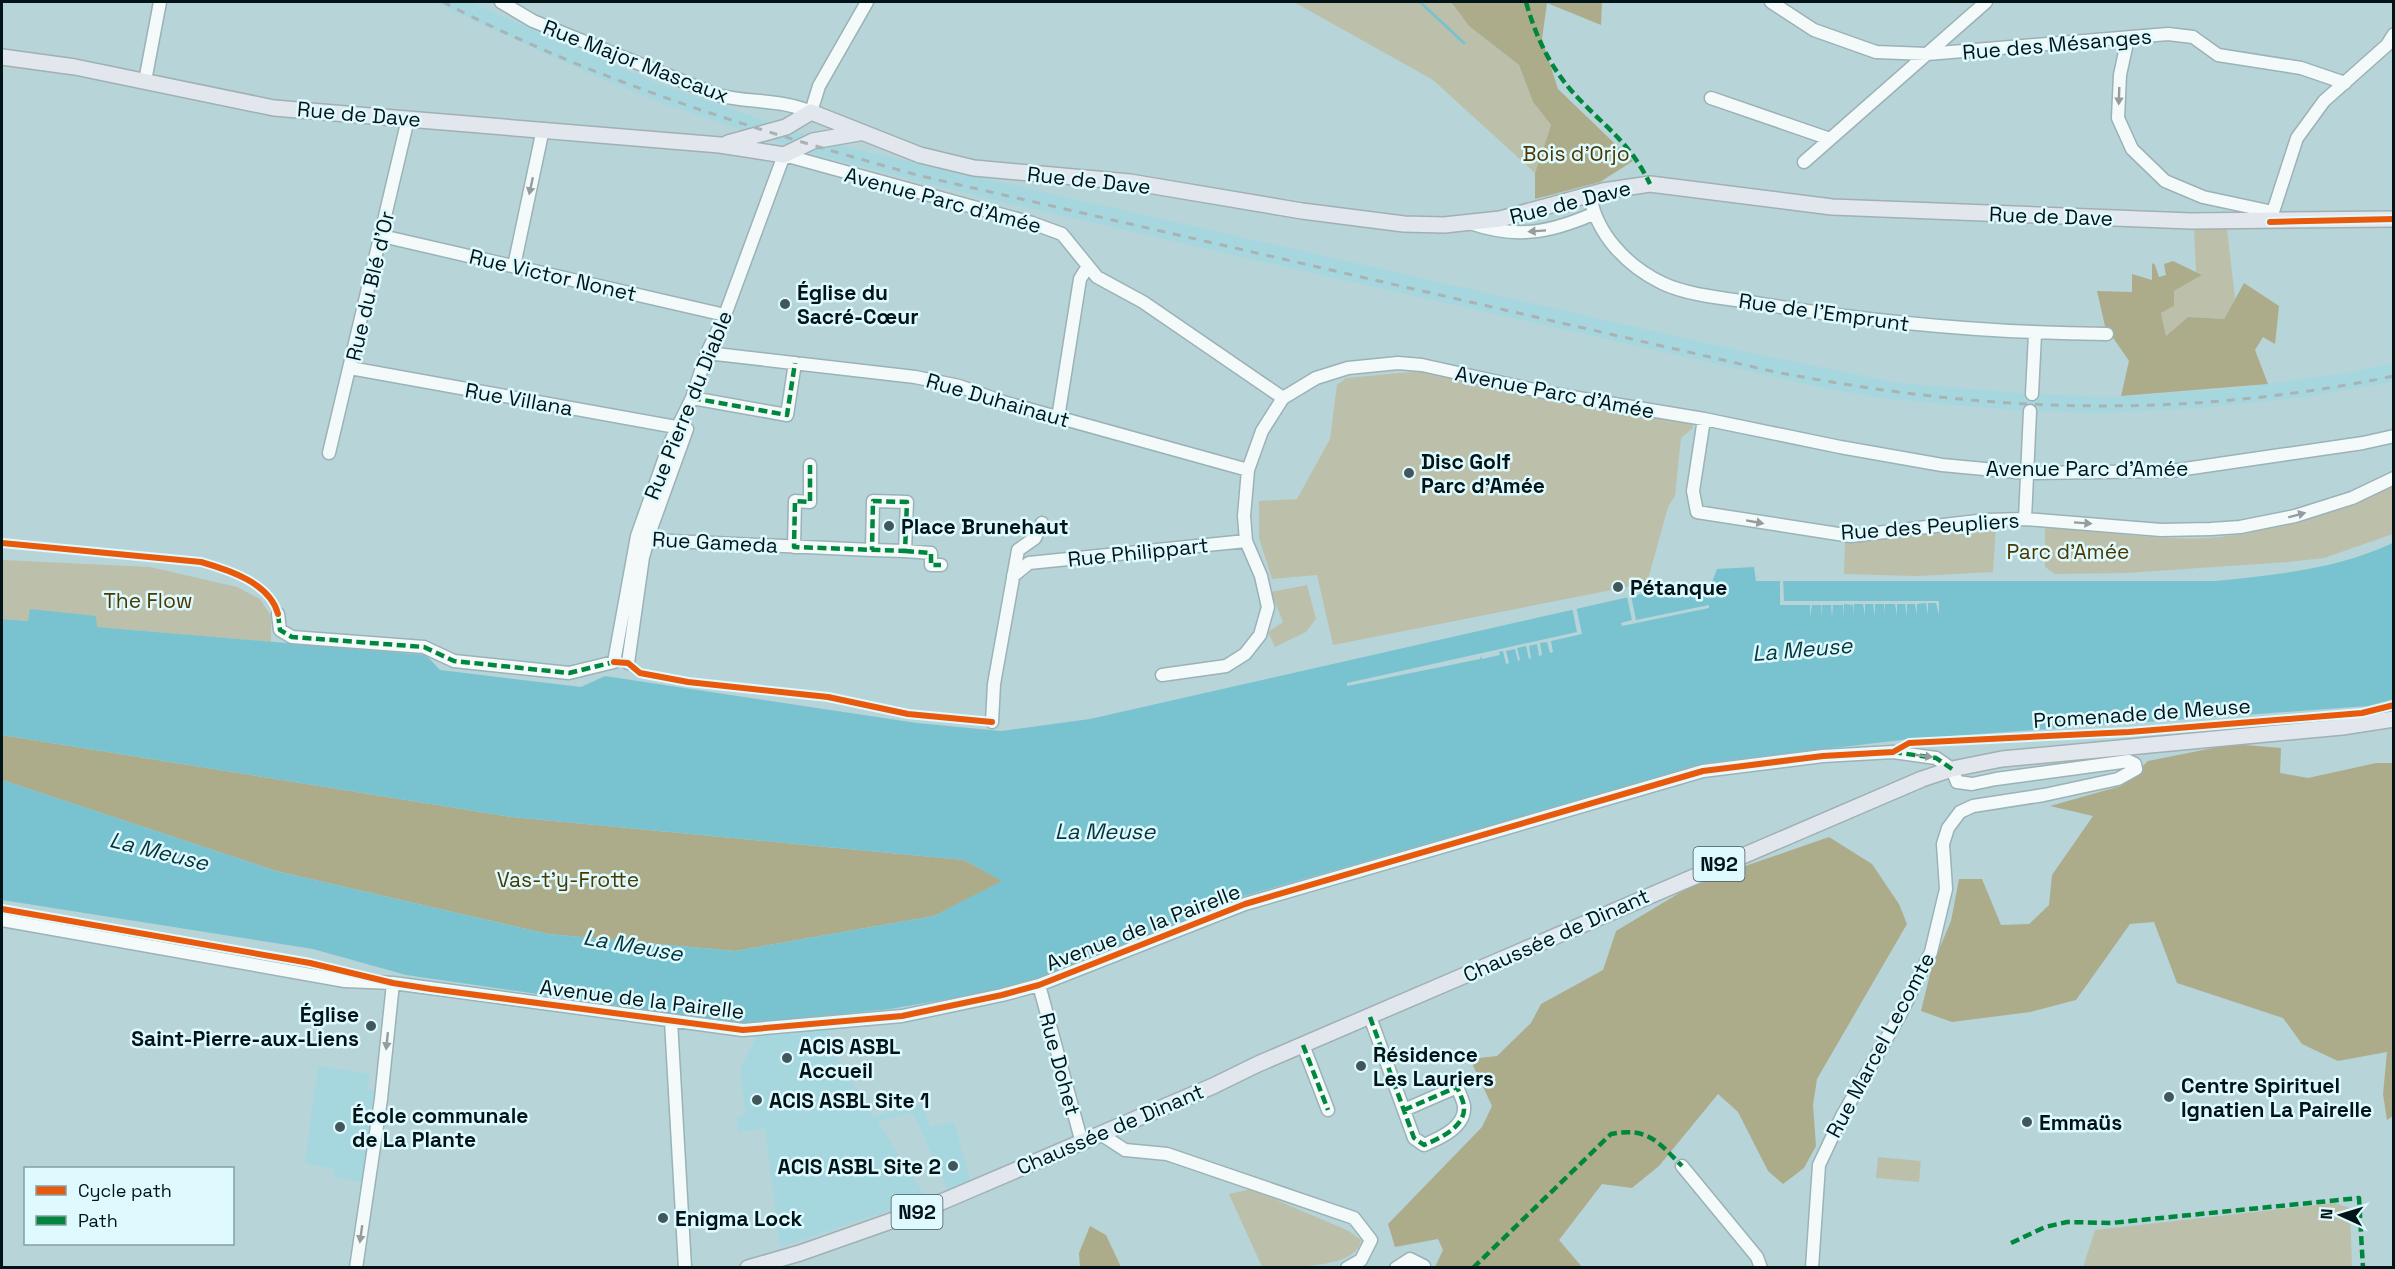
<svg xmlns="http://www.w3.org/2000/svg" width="2395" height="1269" font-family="'Space Grotesk',sans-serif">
<rect width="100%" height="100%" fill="#b7d4d9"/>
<path fill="#a6d7df" d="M433 2H470L658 84 833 144 1741 351 1898 383 2032 394 2110 397 2229 389 2347 373 2393 363V382L2299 398 2199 408 2103 413 2030 411 1954 405 1880 398 1820 387 1242 257 990 199 814 154 659 102 586 72Z
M829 1028 830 1046 873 1117 922 1104 930 1127 954 1122 970 1180 948 1190 913 1113 877 1121 926 1198 780 1247 765 1128 738 1132 737 1117 746 1115 740 1069 758 1034Z
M318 1066 370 1074 367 1090 376 1091 362 1182 333 1177 334 1169 305 1163Z"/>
<path fill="#bcc0ab" d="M1294 2H1451L1469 26 1519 65 1533 102 1551 125 1535 173 1433 80Z
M2194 228 2227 229 2235 299 2224 319 2188 317 2166 336 2161 313 2174 306V291L2202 275 2196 272Z
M1421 371 1692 424 1693 428 1681 438 1675 496 1668 507 1647 583 1333 645 1317 575 1272 579 1259 538V501L1297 499 1330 439 1337 385 1346 378Z
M2393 483V534L2324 558 2288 562 2126 573 2055 574 2045 567V526C2112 532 2185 547 2251 532 2300 521 2347 502 2393 483Z
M1996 525 1993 572 1917 576 1844 574 1845 542Z
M2 560 150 567 237 587 260 599 271 616V642L96 627 31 609 29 621 2 619Z
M1307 585 1316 619 1306 632 1275 647 1268 632 1283 622 1271 592Z
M1878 1157 1921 1161 1919 1182 1876 1178Z
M1251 1189 1349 1231 1361 1240C1357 1269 1292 1267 1262 1267L1229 1194Z
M2335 1203 2350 1208 2352 1267H2083L2095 1230Z"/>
<path fill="#adac8a" d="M1451 2H1602L1601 25 1547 3 1542 39 1558 89 1633 161 1600 182 1535 199V173L1551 125 1533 102 1519 65 1469 26Z
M2173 261 2202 275 2174 291V306L2161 313 2166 336 2188 317 2224 319 2244 283 2279 306 2275 344 2263 337 2255 350 2268 384 2121 396 2129 361 2105 326 2097 291 2132 292V274L2152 280V263L2155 265 2159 277 2166 275 2164 264Z
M2 735 512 817 964 860 1003 881 934 916 735 951 548 934 276 871 2 780Z
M2233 744 2281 748 2280 773 2308 778 2376 763H2393V1116L2387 1120 2383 1094 2387 1052 2338 1061 2302 1044 2283 1018 2177 983 2154 922 2130 924 2076 1000 2030 1012 1952 1022 1921 1011 1932 966 1951 921 1959 879H1982L2001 925 2029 924 2049 905 2052 875 2093 816 2050 806 2121 786 2148 761Z
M1829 837 1872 864 1899 904 1907 924 1817 1079 1813 1105 1816 1146 1804 1168 1783 1184 1768 1171 1738 1112 1718 1094 1659 1166 1632 1188 1602 1184 1559 1240 1582 1267H1435L1443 1250 1438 1239 1395 1247 1388 1224 1482 1127 1492 1106 1470 1059 1497 1056 1531 1023 1541 1004 1603 970 1616 931 1696 883Z
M1090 1226 1106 1235 1121 1267H1080L1079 1253Z"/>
<path fill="#79c3d0" d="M2393 543 2394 699 2368 706 1910 739 1707 763 1234 899 1064 972 1001 990 890 1009 743 1024 406 975 313 949 2 900V780L276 871 548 934 735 951 934 916 1002 881 964 860 512 817 2 735V619L28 621 30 609 96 616 97 627 426 655 440 670 581 687 605 676 917 723 1001 731 1090 719 1686 584 1701 582 1711 585 1717 569 1754 567 1756 581H2215C2276 575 2337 569 2393 543Z"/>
<path fill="#b7d4d9" d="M1780 578H1783L1784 601H1939V615L1936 603H1928V615L1926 603 1917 604V615L1915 604H1907V616L1905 604H1897V616L1895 604H1885L1884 615V604H1875V616L1873 604H1865V616L1863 604H1854L1853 616V605L1844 604V617L1843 605H1833L1832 617 1831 605H1822L1821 617V605H1812L1810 617V605H1780Z
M1631 596 1636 620 1709 605V608L1622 626 1621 623 1632 620 1627 597Z
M1576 606 1582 634 1551 641 1553 652 1550 653 1547 642 1540 643 1542 655 1539 656 1537 644 1529 646 1531 658 1529 659 1526 646 1517 648 1520 660 1518 661 1515 649 1506 651 1509 663 1506 664 1503 651 1499 652 1500 655 1482 659 1481 656 1480 659 1347 686V683L1577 632 1572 607Z"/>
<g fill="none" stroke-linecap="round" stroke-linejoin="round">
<path stroke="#79c3d0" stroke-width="3" d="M1420 2 1464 43"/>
<g stroke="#9bb2b6" stroke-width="15">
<path id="minor" d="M501 2 533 21 717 95C748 103 781 99 811 112L819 86 867 2
M1771 2 1814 30 1876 52 1927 54 2168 34 2193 37 2218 55 2301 68 2345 83
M2128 38 2120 75 2118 118 2132 149 2165 181 2203 197 2273 212
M145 81 160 2
M1711 98 1830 139
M1804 162 1986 2
M1590 195C1596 234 1627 266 1662 283 1691 297 1736 299 1768 305 1882 323 1992 333 2107 334
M2271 218 2297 138 2324 101 2387 45 2394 34
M1470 223C1516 239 1549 233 1593 214
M382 236 725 315
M514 266 543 129
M707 353 915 377 959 386 1003 402 1248 470
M350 368 687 429 652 526 643 557 628 663
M2032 394 2035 334
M692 398 787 415 795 363
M1058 418 1080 279 1088 266
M1704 419 1693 491 1697 512 1851 536 1986 520 2025 519 2161 530 2211 529 2240 527 2295 516 2352 498 2394 478
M329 453 408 119
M2025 519 2030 411
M641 537 649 540 872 550 905 551 907 502 873 501 872 550
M794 547 795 501 810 502V465
M905 551 931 553V565H941
M1013 576 1029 563 1246 541
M278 614 280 630 292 637 424 647 454 661 569 673 614 662 637 536 670 443 692 398 707 353 725 315 784 155 1032 223 1062 234 1097 277 1143 302 1283 398
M1162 675 1226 666 1245 654 1260 635 1268 607 1261 576 1246 541 1244 516 1248 470 1262 431 1283 398 1316 378 1348 368 1398 363 1422 365 1548 393 1704 419 1840 447 1942 465 2027 473 2171 471 2363 443 2394 436
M992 722 994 684 1018 550 1035 538 1042 523
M2 920 345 981 393 983 743 1030 902 1016 1002 995 1039 985 1245 904 1703 771 1823 756 1893 752 1936 758 1952 769 1957 782 1972 784 1996 779 2129 761 2135 764 2136 769 2118 779 2044 795 1973 806 1960 812 1948 828 1943 844 1946 889 1931 952 1900 1015 1842 1116 1819 1165 1812 1268
M1039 985 1082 1143
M1370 1017 1414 1138 1424 1145C1440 1138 1466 1127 1464 1106 1463 1100 1459 1092 1457 1087L1404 1110
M671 1021 685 1268
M1303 1045 1328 1110
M1102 1135 1125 1150 1167 1154 1354 1218 1371 1240 1361 1260 1347 1268
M1682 1166 1757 1257 1761 1268
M356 1268 381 1099 393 983
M1396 1268 1410 1259 1424 1266"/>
</g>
<g stroke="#a1b0b2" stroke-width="18">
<path id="major" d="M2 57 75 67 274 108 720 145 784 155 813 141 859 133
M811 112 920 155 974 168 1130 182 1302 211 1404 224 1444 225 1500 219 1603 191 1650 184 1832 207 2191 221 2394 219
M728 143 786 127 811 112
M748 1268 800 1253 925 1209 1213 1086 1258 1064 1922 779 1952 769 2002 759 2342 727 2394 719"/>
</g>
<use href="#minor" stroke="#f4f9f9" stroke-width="12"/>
<use href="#major" stroke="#e1e7ed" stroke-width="15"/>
<path stroke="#abb2b4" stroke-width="3" stroke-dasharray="8 8" stroke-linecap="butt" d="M443 2C594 81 757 131 921 176L1771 371C1985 413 2179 420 2394 376"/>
<path stroke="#00873e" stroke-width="4.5" stroke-dasharray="9 4.5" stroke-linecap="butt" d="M1526 2C1537 41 1553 73 1582 102 1611 132 1631 145 1650 184
M692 398 787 415 795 363
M810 465V502L795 501 794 547 905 551 907 502 873 501 872 550
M905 551 931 553V565H941
M278 614 280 630 292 637 424 647 454 661 569 673 614 662
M1893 752 1936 758 1952 769
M1370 1017 1414 1138 1424 1145C1440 1138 1466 1127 1464 1106 1463 1100 1459 1092 1457 1087L1404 1110
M1303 1045 1328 1110
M2011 1243 2045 1227 2067 1222 2111 1223 2359 1198 2363 1268
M1424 1266V1268
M1473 1268 1611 1134C1648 1127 1657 1141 1682 1166"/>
<g stroke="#dffaff" stroke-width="10">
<path id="cycleway" d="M2270 222 2394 219
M2 543 201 562C229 570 270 583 278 614
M614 662 628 663 640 673 688 682 828 697 908 714 992 722
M2 909 310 963 393 983 431 989 743 1030 902 1016 1002 995 1039 985 1245 904 1703 771 1823 756 1893 752 1909 743 2129 732 2362 713 2394 705"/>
</g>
<use href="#cycleway" stroke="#e8590c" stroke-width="6"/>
</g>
<defs><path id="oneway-solid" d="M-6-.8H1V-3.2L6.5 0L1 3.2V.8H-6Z" transform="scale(1.5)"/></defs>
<g fill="#939d9f">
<use href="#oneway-solid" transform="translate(2119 96) rotate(92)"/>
<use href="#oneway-solid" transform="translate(531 186) rotate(102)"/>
<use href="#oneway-solid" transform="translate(1537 231) rotate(176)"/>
<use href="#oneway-solid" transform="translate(2297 515) rotate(-15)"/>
<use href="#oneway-solid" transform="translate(1755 522) rotate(10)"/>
<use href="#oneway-solid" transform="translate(2083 523) rotate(4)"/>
<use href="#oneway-solid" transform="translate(1924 756) rotate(8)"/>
<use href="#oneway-solid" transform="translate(387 1041) rotate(96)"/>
<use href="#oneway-solid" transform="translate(361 1234) rotate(98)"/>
</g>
<g fill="#41575b" stroke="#dffaff" stroke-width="2">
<circle cx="785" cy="304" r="6"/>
<circle cx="1409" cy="473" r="6"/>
<circle cx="889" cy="526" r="6"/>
<circle cx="1618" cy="587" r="6"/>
<circle cx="371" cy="1026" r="6"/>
<circle cx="787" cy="1058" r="6"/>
<circle cx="1361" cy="1066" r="6"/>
<circle cx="2169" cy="1097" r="6"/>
<circle cx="757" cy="1100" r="6"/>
<circle cx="2027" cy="1122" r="6"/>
<circle cx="340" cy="1127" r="6"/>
<circle cx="953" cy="1166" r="6"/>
<circle cx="663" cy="1218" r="6"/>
</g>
<g text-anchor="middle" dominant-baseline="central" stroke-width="5" stroke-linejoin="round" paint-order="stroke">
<g fill="#dffaff" stroke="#44595d" stroke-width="1.5">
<rect x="1693.5" y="847" width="51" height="34" rx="4.5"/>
<rect x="891.5" y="1195" width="51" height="34" rx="4.5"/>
</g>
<g font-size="20" font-weight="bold" fill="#011417">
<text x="1719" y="864">N92</text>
<text x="917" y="1212">N92</text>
</g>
<g font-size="21" fill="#011417" stroke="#dffaff">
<text transform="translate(2057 44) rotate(-5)">Rue des Mésanges</text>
<text transform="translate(636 61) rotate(21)">Rue Major Mascaux</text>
<text transform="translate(359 114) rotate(5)">Rue de Dave</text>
<text transform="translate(1089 180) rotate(6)">Rue de Dave</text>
<text transform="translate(943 200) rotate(15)">Avenue Parc d'Amée</text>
<text transform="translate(1570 202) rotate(-14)">Rue de Dave</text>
<text transform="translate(2051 216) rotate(2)">Rue de Dave</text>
<text transform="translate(553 275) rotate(13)">Rue Victor Nonet</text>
<text transform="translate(370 286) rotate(-77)">Rue du Blé d'Or</text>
<text transform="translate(1824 312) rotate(8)">Rue de l'Emprunt</text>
<text transform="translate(1555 392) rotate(11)">Avenue Parc d'Amée</text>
<text transform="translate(519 399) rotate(10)">Rue Villana</text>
<text transform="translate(998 400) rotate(16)">Rue Duhainaut</text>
<text transform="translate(688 405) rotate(-68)">Rue Pierre du Diable</text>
<text x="2087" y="468">Avenue Parc d'Amée</text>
<text transform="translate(1930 526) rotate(-4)">Rue des Peupliers</text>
<text transform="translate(715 542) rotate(3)">Rue Gameda</text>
<text transform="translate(1138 552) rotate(-6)">Rue Philippart</text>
<text transform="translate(2142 713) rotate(-4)">Promenade de Meuse</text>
<text transform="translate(1143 927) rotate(-21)">Avenue de la Pairelle</text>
<text transform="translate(1556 935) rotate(-24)">Chaussée de Dinant</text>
<text transform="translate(642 999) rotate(7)">Avenue de la Pairelle</text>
<text transform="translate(1880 1045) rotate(-62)">Rue Marcel Lecomte</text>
<text transform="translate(1060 1064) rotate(75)">Rue Dohet</text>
<text transform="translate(1110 1129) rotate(-23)">Chaussée de Dinant</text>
</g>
<g font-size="21" fill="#4a3800" stroke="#dffaff">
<text x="1576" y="153">Bois d'Orjo</text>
<text x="2068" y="551">Parc d'Amée</text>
<text x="148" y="600">The Flow</text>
<text x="568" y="879">Vas-t'y-Frotte</text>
</g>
<g font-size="21" font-weight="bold" fill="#011417" stroke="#dffaff" text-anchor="start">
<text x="797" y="292">Église du<tspan x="797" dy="24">Sacré-Cœur</tspan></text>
<text x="1421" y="461">Disc Golf<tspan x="1421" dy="24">Parc d'Amée</tspan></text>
<text x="901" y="526">Place Brunehaut</text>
<text x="1630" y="587">Pétanque</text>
<text x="359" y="1014" text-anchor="end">Église<tspan x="359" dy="24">Saint-Pierre-aux-Liens</tspan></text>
<text x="799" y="1046">ACIS ASBL<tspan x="799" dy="24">Accueil</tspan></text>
<text x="1373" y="1054">Résidence<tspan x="1373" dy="24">Les Lauriers</tspan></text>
<text x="2181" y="1085">Centre Spirituel<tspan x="2181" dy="24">Ignatien La Pairelle</tspan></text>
<text x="769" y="1100">ACIS ASBL Site 1</text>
<text x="352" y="1115">École communale<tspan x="352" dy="24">de La Plante</tspan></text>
<text x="2039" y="1122">Emmaüs</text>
<text x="941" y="1166" text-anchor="end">ACIS ASBL Site 2</text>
<text x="675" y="1218">Enigma Lock</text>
</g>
<g font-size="22" font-style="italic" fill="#06353c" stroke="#dffaff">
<text transform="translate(1802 649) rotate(-5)">La Meuse</text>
<text x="1105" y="831">La Meuse</text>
<text transform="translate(159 851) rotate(14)">La Meuse</text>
<text transform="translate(633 945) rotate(10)">La Meuse</text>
</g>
</g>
<rect width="2395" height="1269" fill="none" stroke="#011417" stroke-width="6"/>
<rect x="24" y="1167" width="210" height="78" fill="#dffaff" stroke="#869ea2" stroke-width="1.5"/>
<rect x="36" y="1186" width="30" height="9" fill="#e8590c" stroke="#869ea2" stroke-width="1.5"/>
<text x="78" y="1197" font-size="18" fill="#011417">Cycle path</text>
<rect x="36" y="1216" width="30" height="9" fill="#00873e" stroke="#869ea2" stroke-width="1.5"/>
<text x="78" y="1227" font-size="18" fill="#011417">Path</text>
<g transform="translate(2341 1215) rotate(274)" stroke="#dffaff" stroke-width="4.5" paint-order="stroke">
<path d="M0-4.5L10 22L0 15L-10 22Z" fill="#011417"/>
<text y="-9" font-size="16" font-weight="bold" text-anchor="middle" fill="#011417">N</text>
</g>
</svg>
